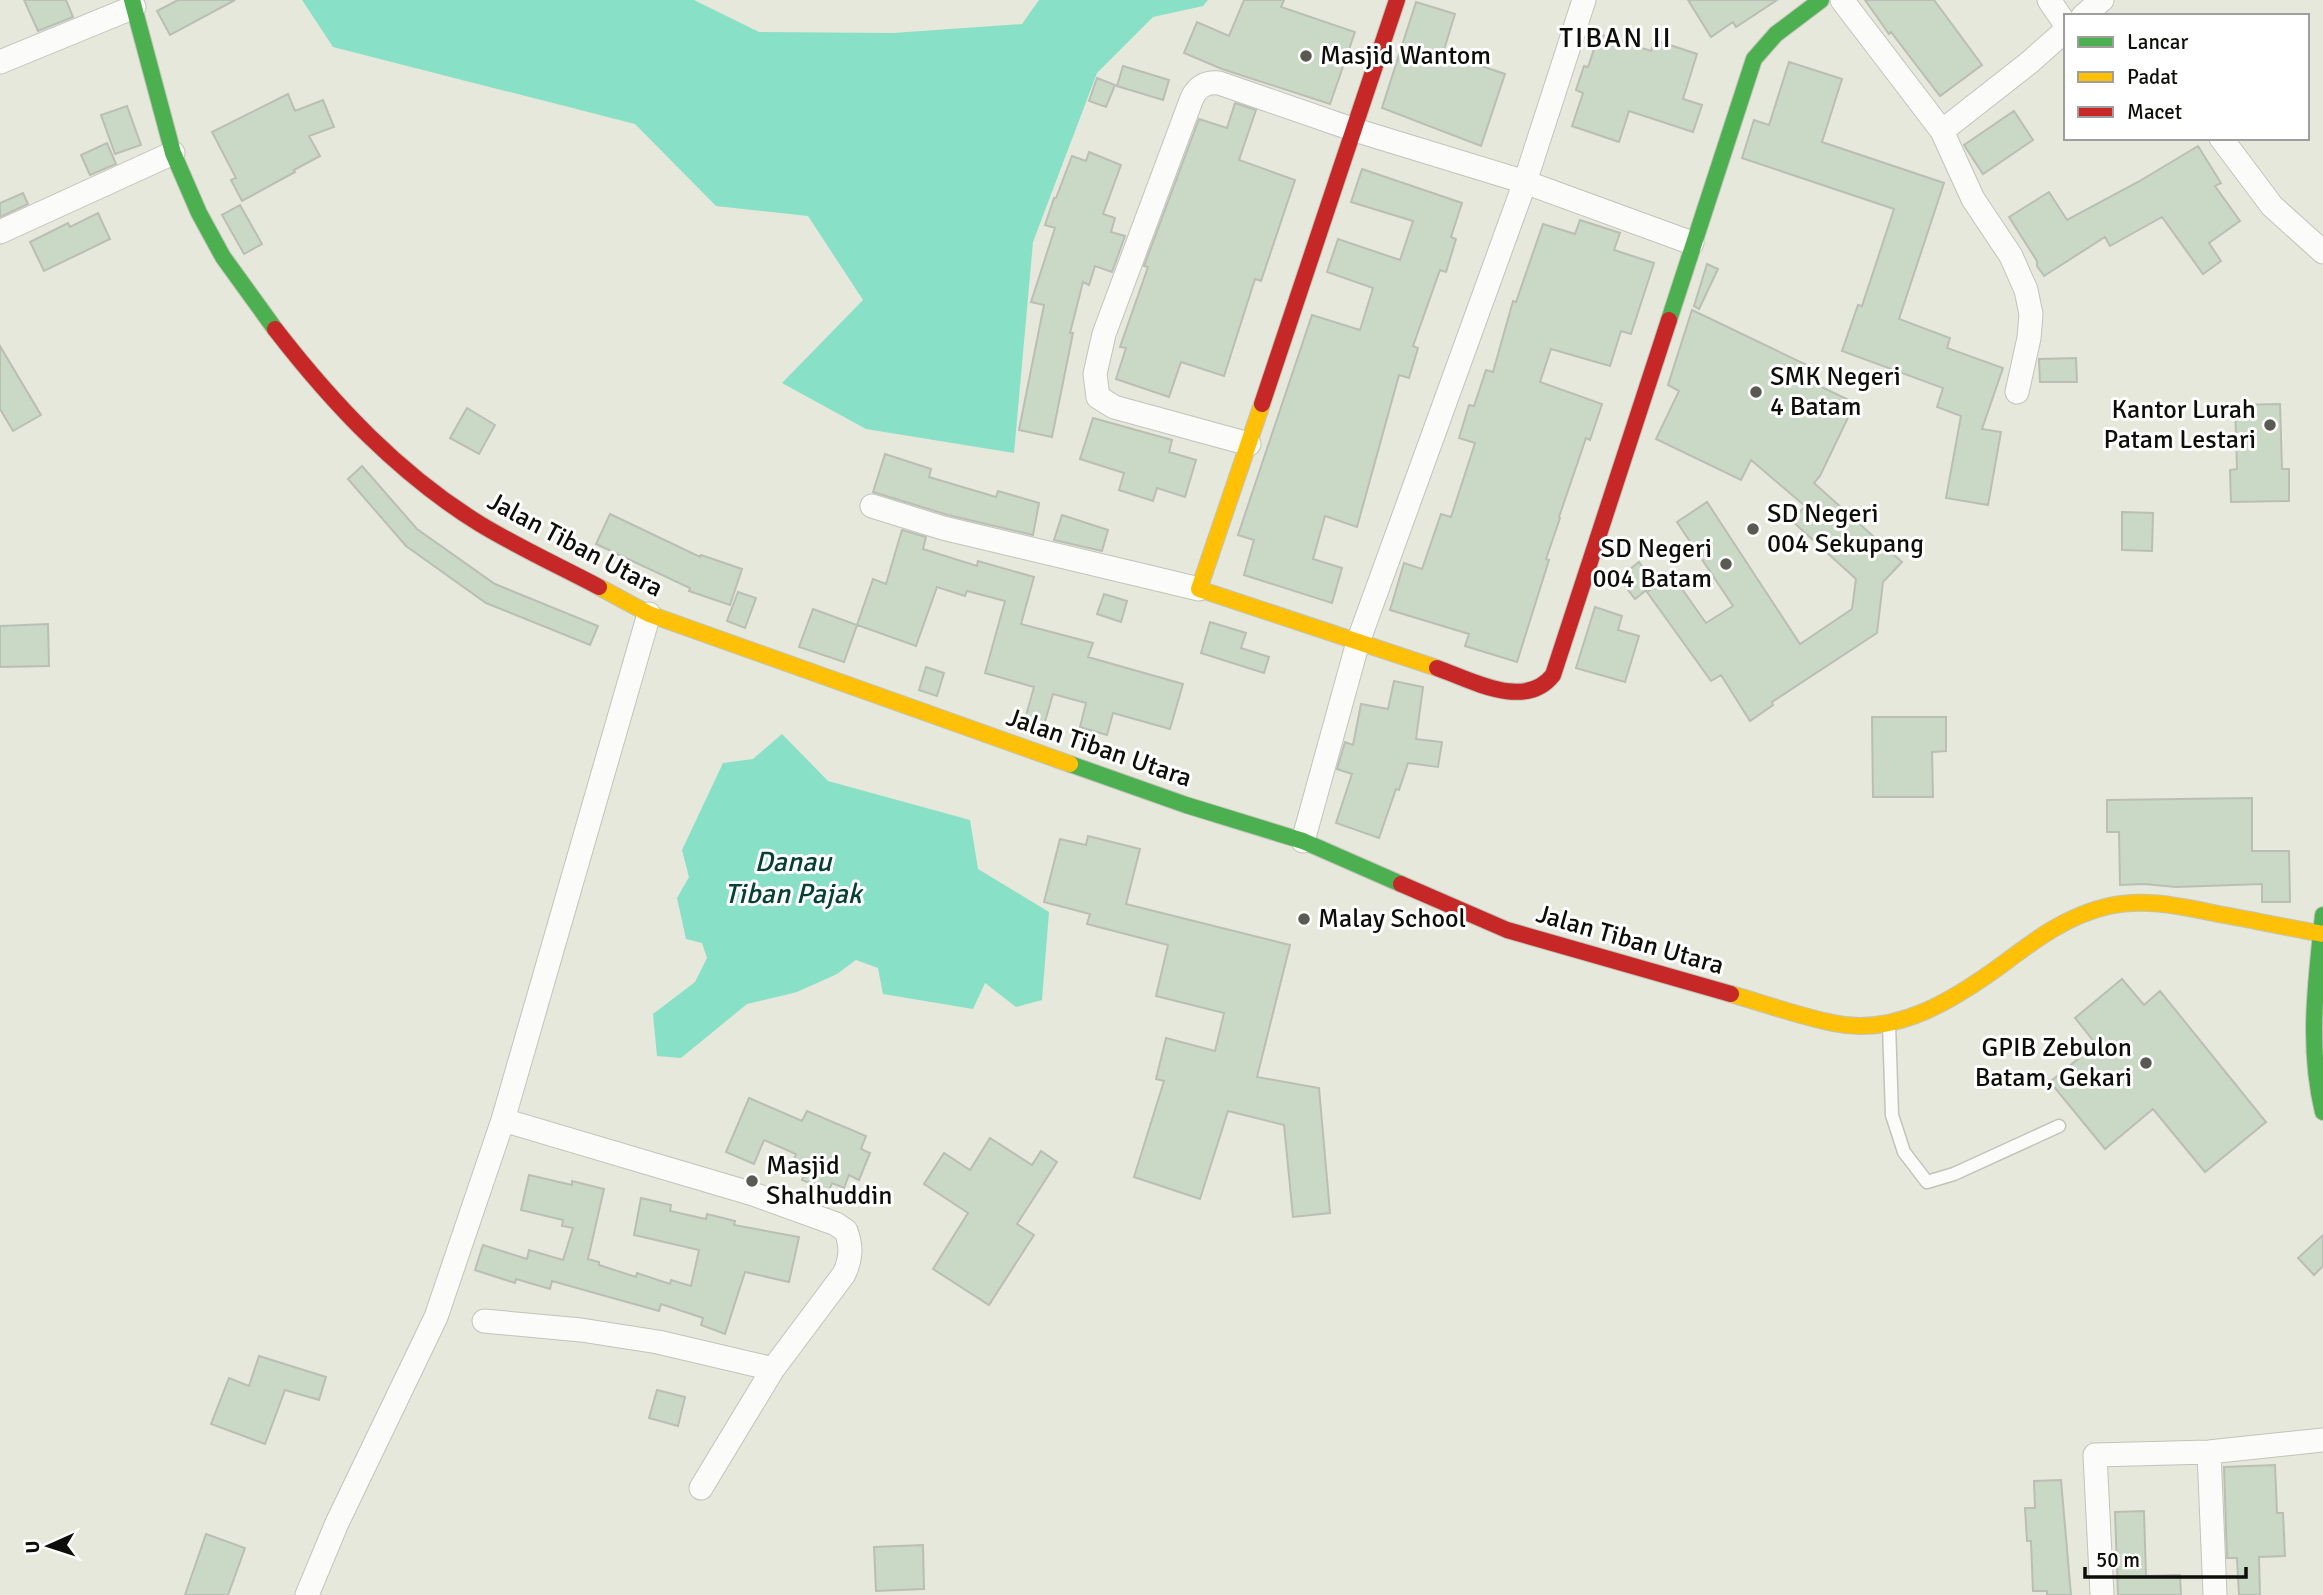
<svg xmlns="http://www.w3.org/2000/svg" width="2323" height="1595" font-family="Signika,sans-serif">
<rect width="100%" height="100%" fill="#e6e8db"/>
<path fill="#88e0c6" d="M302 0H694L759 32 893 33 1022 24 1039 0H1208L1203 6 1153 17 1097 73 1033 242 1014 453 866 429 782 383 863 300 808 216 716 206 635 124 333 47Z
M782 734 828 781 970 820 978 869 1049 912 1042 1000 1016 1007 985 983 973 1009 883 994 878 968 856 960 837 974 797 992 747 1004 681 1058 657 1056 653 1014 695 982 707 958 702 943 686 939 677 898 689 877 682 850 723 763 753 759Z"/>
<path fill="#cad9c5" stroke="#babeb5" stroke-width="2" d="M24 0H66L73 17 38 31Z
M178 0H235L170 35 157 11Z
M1244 0H1284L1281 7 1355 32 1330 104 1222 69 1184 53 1197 22 1229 36Z
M1688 0H1777L1736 27 1733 22 1711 37Z
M1865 0H1934L1982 65 1940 96 1891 32 1889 34Z
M1416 2 1455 14 1443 53 1505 74 1481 146 1382 108Z
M1599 34 1651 51 1655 40 1697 54 1683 99 1702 105 1693 132 1629 111 1619 142 1572 126 1583 93 1576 90 1584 66 1588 67Z
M1789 62 1842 79 1822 142 1944 183 1899 319 1950 338 1947 348 2003 368 1982 429 2001 432 1988 505 1946 498 1961 416 1937 407 1943 388 1842 351 1858 305 1862 306 1894 209 1742 158 1754 120 1769 125Z
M1123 66 1169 80 1163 100 1117 86Z
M1097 78 1115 85 1106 107 1089 101Z
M288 94 295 111 323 100 334 127 309 136 320 156 294 170 295 172 242 201 231 180 236 178 212 132Z
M1235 103 1256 110 1239 160 1295 180 1261 281 1255 279 1224 376 1181 362 1169 397 1116 379 1126 348 1120 347 1148 267 1144 266 1199 119 1227 128Z
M127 106 141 145 115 154 101 115Z
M2014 111 2033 140 1983 174 1964 145Z
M107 143 116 164 90 175 81 155Z
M2198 146 2221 183 2215 186 2240 221 2209 243 2221 261 2203 274 2162 217 2110 246 2105 237 2044 276 2037 266V261L2009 217 2049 192 2067 220 2138 182Z
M1089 152 1121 165 1103 214 1115 218 1111 232 1125 236 1112 272 1095 266 1089 285 1083 282 1070 333H1073L1052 437 1019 430 1044 305 1031 302 1055 228 1045 225 1054 198H1056L1072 156 1086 161Z
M1362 169 1462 203 1451 237 1456 239 1446 272 1440 270 1413 346 1418 348 1409 378 1399 375 1357 527 1325 516 1313 559 1342 568 1332 603 1244 575 1254 540 1238 535 1312 315 1360 330 1373 288 1327 272 1338 239 1400 260 1413 221 1351 202Z
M23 193 28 204 0 217V203Z
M240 205 262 244 244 254 222 215Z
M98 213 110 239 44 271 30 242 68 223 70 227Z
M1580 220 1620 233 1614 250 1654 263 1631 334 1621 331 1610 366 1551 349 1540 382 1602 404 1590 440 1586 438 1559 517 1560 518 1546 559 1549 560 1517 662 1465 646 1469 634 1390 610 1404 563 1422 569 1441 514 1451 517 1475 443 1459 438 1469 405 1474 406 1486 370 1493 372 1513 301 1516 302 1543 224 1575 234Z
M1707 264 1718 269 1699 309 1694 306Z
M1692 310 1815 369 1809 381 1855 403 1820 476 1814 483 1902 562 1883 582 1877 633 1772 702 1773 705 1750 721 1721 675 1711 681 1647 592 1672 575 1706 623 1733 606 1677 522 1707 502 1800 644 1852 609 1856 579 1792 521 1805 506 1751 460 1741 480 1656 439 1679 391 1668 385Z
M0 346 41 415 13 431 0 409Z
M2076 358 2077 382H2040L2039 359Z
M2280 404 2282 469H2289V501L2231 502 2230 470 2237 469 2235 405Z
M467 408 495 425 479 454 450 438Z
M1093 418 1172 440 1169 452 1196 460 1185 497 1157 488 1153 501 1119 490 1124 473 1080 459Z
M885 454 931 469 929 477 996 497 998 491 1039 503 1033 535 948 515 873 492Z
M362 466 417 529 495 584 598 626 590 645 486 603 406 546 348 479Z
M2122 512 2153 513 2152 551 2122 550Z
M610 514 700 557 701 555 742 569 730 605 689 591 690 588 596 544Z
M1062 515 1108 530 1102 551 1054 540Z
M902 530 926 537 923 549 977 566 978 561 1034 577 1021 624 1093 643 1088 657 1183 684 1170 729 1113 713 1107 735 1080 727 1086 703 1053 694 1044 725 1025 719 1034 687 985 673 1005 601 967 591 965 596 937 587 916 646 857 625 873 579 886 584Z
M1639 562 1655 583 1635 599 1619 578Z
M738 592 756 598 745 628 727 621Z
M1104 594 1127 601 1121 622 1097 614Z
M1595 607 1622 616 1618 630 1639 636 1625 682 1576 668Z
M813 609 857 625 844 662 799 647Z
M1210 622 1246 633 1241 648 1269 657 1264 673 1201 653Z
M48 624 49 666 0 667V626Z
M926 667 944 673 937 696 919 690Z
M1394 681 1423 687 1416 739 1442 742 1438 767 1408 763 1399 790 1396 789 1379 838 1336 823 1352 774 1337 769 1345 742 1353 745 1361 704 1388 709Z
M1872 717H1946V751L1932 752 1933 797H1873Z
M2252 798V851H2289L2290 902H2262V884L2176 887 2144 884 2120 885 2119 832H2107V800Z
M1088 836 1140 849 1126 904 1290 945 1257 1077 1319 1088 1330 1213 1293 1217 1284 1125 1228 1111 1200 1199 1134 1177 1164 1081 1156 1079 1166 1038 1215 1051 1224 1013 1156 996 1168 945 1087 924 1090 914 1044 902 1060 839 1086 845Z
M2122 979 2144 1005 2160 991 2266 1122 2205 1172 2153 1109 2105 1149 2050 1082 2096 1044 2075 1018Z
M749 1098 802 1121 807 1111 866 1136 861 1149 870 1153 859 1180 849 1175 844 1188 832 1183 829 1191 802 1180 805 1173 791 1167 796 1154 764 1140 754 1164 726 1152Z
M990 1138 1032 1165 1041 1151 1057 1162 1017 1224 1034 1235 989 1305 933 1269 968 1213 924 1184 944 1153 970 1170Z
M529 1175 572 1185V1181L604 1189 588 1259 599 1262V1265L636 1277 637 1273 670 1284 671 1280 691 1286 699 1250 634 1235 641 1198 671 1205 670 1211 706 1219 707 1214 735 1221 734 1225 799 1237 789 1282 745 1272 725 1334 701 1325 703 1318 661 1304 659 1311 552 1281 550 1289 516 1279 515 1283 475 1270 483 1245 527 1259 529 1250 563 1260 573 1228 562 1226 563 1220 521 1210Z
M2323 1235V1266L2314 1275 2298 1258Z
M259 1356 326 1377 319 1400 285 1390 265 1444 211 1424 229 1378 249 1386Z
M657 1390 685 1397 678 1426 649 1418Z
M2275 1465 2277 1513H2283L2285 1556 2259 1557 2260 1595H2239L2237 1558H2227L2224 1467Z
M2061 1480 2071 1595H2047V1591H2033L2031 1541H2027L2025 1508H2035L2034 1481Z
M2144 1511 2146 1576 2180 1575 2181 1595H2118L2115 1512Z
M206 1534 245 1548 228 1595H185Z
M923 1545 924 1589 876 1591 874 1547Z"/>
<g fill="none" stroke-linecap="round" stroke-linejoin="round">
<g stroke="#c2c3b9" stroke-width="15">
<path id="lane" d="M1889 1024 1892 1115 1904 1152 1927 1182 1954 1174 2059 1126"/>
</g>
<g stroke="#c2c3b9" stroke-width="25">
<path id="street" d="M1842 0 1942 131 1973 199 2011 256 2026 290 2031 314 2029 338 2017 392
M2049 0 2066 25
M2083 16 2102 0
M0 62 134 7
M1942 131 2030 62 2066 30
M2221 138 2272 206 2323 252
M0 232 173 153
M1249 444 1114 407 1098 397 1095 374 1104 334 1192 98C1198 86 1206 82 1219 83L1355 130 1525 182 1692 243
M872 506 943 528 1199 589
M1303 841 1358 642 1525 182 1584 0
M503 1120 753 1194 836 1224 846 1231C852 1247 851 1259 844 1274L773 1369 701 1488
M484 1321 581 1330 658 1342 773 1369
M2209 1452 2215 1595
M307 1595 337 1523 436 1317 503 1120 649 614
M2102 1595 2095 1455 2209 1452 2323 1440"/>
</g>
<g stroke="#c2c3b9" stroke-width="18">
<path id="fast" d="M132 0 173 153 199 213 223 257 275 329
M1669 320 1754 59 1776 34 1821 0
M1070 764 1186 805 1303 841 1401 884
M2323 915C2316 981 2307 1047 2323 1112"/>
</g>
<g stroke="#c2c3b9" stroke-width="18">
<path id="slow" d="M1262 404 1199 589 1437 668
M599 587 649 614 1070 764
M1731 994C1765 1004 1799 1016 1833 1023 1896 1037 1955 999 2003 964 2036 939 2068 915 2109 906 2147 897 2187 908 2224 915 2257 921 2290 928 2323 934"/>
</g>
<g stroke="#c2c3b9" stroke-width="18">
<path id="jam" d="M275 329C333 404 399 474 480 524 518 547 559 566 599 587
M1262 404 1397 0
M1437 668C1471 680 1525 711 1553 675L1669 320
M1401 884 1507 930 1731 994"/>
</g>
<use href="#lane" stroke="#fbfcfa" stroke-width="12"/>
<use href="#street" stroke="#fbfcfa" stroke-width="23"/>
<use href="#fast" stroke="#4caf50" stroke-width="16"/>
<use href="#slow" stroke="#ffc107" stroke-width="16"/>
<use href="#jam" stroke="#c62828" stroke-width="16"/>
</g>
<g fill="#595a51" stroke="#fff" stroke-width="2.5">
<circle cx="1306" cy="56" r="7"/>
<circle cx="1756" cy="392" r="7"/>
<circle cx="2270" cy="425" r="7"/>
<circle cx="1753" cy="529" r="7"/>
<circle cx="1726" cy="564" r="7"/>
<circle cx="1304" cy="919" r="7"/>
<circle cx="2146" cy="1063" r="7"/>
<circle cx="752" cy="1181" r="7"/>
</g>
<g text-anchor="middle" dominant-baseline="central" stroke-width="6" stroke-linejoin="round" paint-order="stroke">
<g font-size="26" fill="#0d0e07" stroke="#fff" text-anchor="start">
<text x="1320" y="56">Masjid Wantom</text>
<text x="1770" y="377">SMK Negeri<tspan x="1770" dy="30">4 Batam</tspan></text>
<text x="2256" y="410" text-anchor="end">Kantor Lurah<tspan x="2256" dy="30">Patam Lestari</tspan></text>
<text x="1767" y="514">SD Negeri<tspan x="1767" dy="30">004 Sekupang</tspan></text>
<text x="1712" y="549" text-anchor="end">SD Negeri<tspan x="1712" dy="30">004 Batam</tspan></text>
<text x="1318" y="919">Malay School</text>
<text x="2132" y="1048" text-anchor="end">GPIB Zebulon<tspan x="2132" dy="30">Batam, Gekari</tspan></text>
<text x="766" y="1166">Masjid<tspan x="766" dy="30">Shalhuddin</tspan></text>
</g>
<g font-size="26" fill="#0d0e07" stroke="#fff">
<text transform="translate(575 545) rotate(28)">Jalan Tiban Utara</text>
<text transform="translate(1099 748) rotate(19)">Jalan Tiban Utara</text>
<text transform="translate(1630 940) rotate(16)">Jalan Tiban Utara</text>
</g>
<g font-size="28" letter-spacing="2" fill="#0d0e07" stroke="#fff">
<text x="1616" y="38">TIBAN II</text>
</g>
<g font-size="28" font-style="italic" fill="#064034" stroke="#fff">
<text x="793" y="862">Danau<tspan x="793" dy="32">Tiban Pajak</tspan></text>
</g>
</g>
<rect x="2064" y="14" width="245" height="126" fill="#ffffff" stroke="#9e9f9c" stroke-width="2"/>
<rect x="2078" y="37" width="35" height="10" fill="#4caf50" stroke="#9e9f9c" stroke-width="2"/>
<text x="2127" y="49" font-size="21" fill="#0d0e07">Lancar</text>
<rect x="2078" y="72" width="35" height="10" fill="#ffc107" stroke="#9e9f9c" stroke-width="2"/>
<text x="2127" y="84" font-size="21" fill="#0d0e07">Padat</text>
<rect x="2078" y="107" width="35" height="10" fill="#c62828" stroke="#9e9f9c" stroke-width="2"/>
<text x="2127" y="119" font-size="21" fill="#0d0e07">Macet</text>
<g transform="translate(49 1546) rotate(267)" stroke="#ffffff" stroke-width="5" paint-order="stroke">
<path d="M0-5L12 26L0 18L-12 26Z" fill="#0d0e07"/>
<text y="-10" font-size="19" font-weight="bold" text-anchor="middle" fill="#0d0e07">U</text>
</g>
<path d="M2085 1567v10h161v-10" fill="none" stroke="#0d0e07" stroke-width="3.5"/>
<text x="2096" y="1567" font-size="21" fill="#0d0e07" stroke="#ffffff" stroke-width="5" paint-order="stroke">50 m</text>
</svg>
